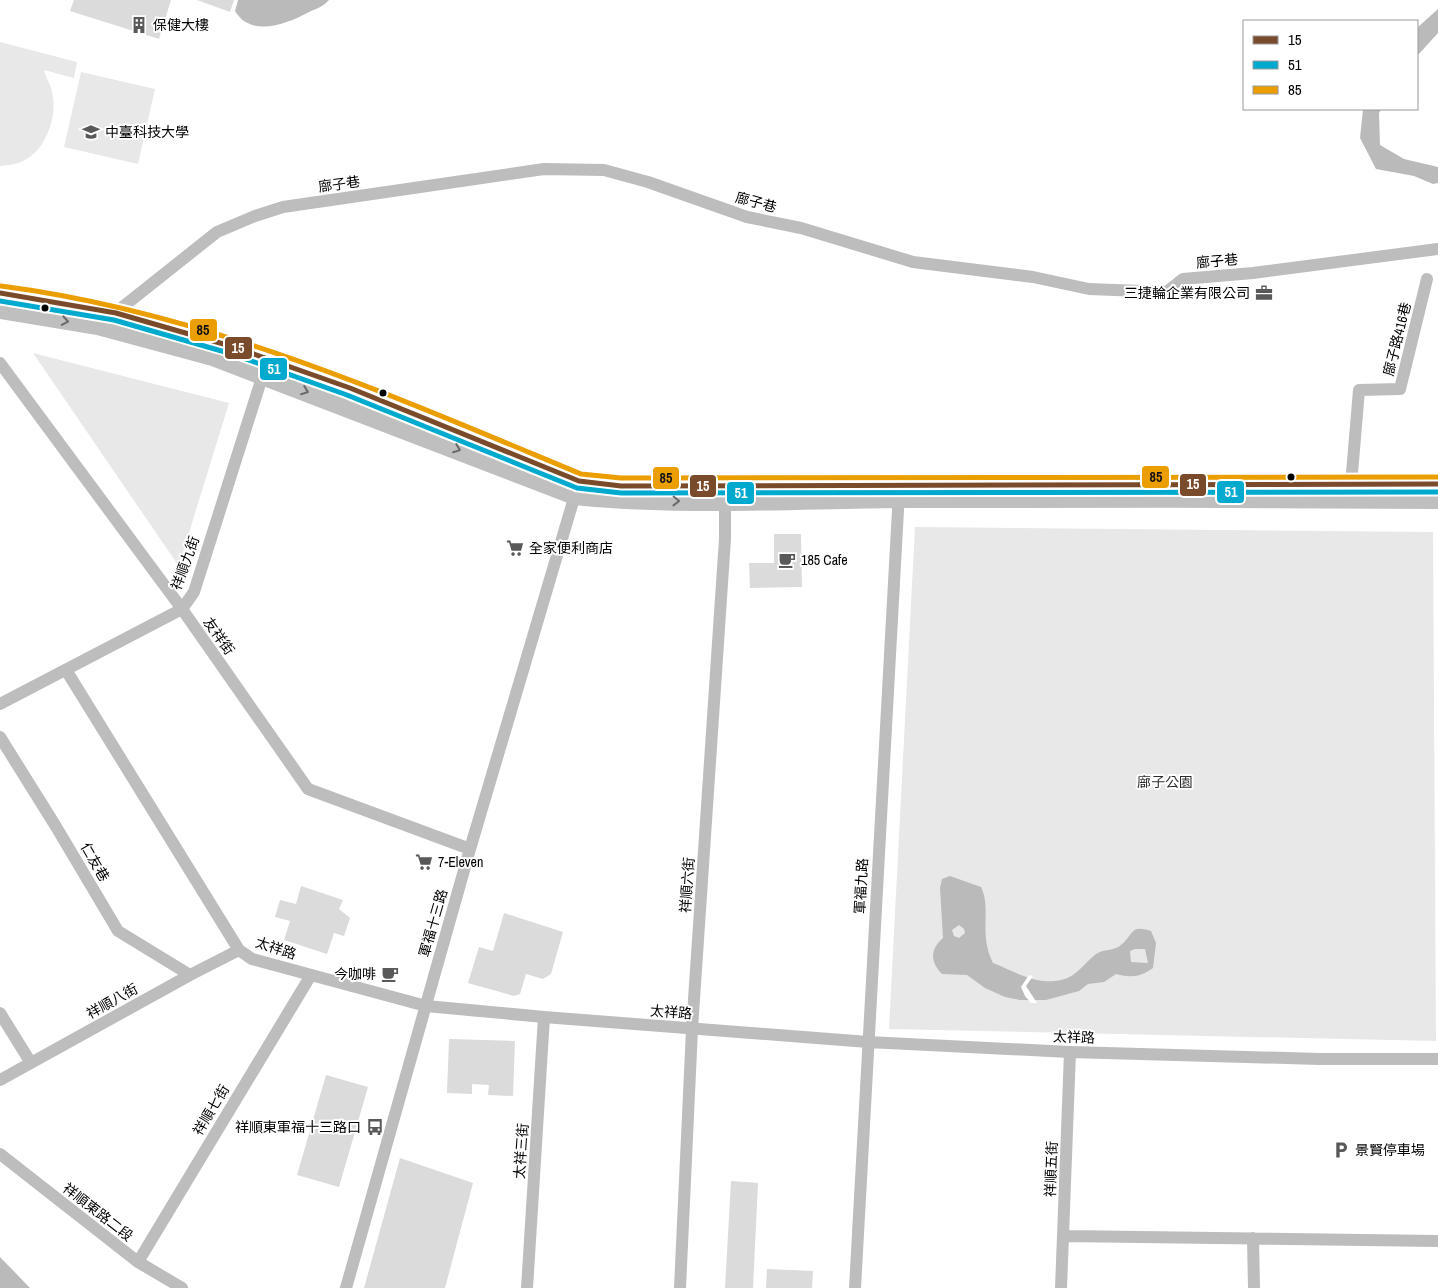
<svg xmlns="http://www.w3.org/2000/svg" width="1438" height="1288" font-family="'Archivo Narrow','Noto Sans TC',sans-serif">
<rect width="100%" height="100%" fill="#fff"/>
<path fill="#e8e8e8" d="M0 42 77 62 74 78 44 70C46 78 51 85 52 92 58 116 46 149 25 160 18 164 9 165 2 166H0Z
M81 72 155 89 138 164 64 147Z
M33 353 229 403 180 562 178 565Z
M915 527 1433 532 1436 1041 889 1029Z"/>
<path fill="#bababa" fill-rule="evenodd" d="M238 0H329C324 6 316 9 309 12 287 24 251 38 235 11Z
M1438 9V33L1417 56V28Z
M1363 109H1381L1379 113 1380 145 1404 159 1438 167V183L1433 184 1414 176 1376 169 1360 138Z
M950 876 981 887C992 910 978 933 993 963 1013 971 1033 983 1055 981 1076 979 1081 966 1096 954 1103 949 1114 951 1121 945 1134 934 1130 924 1151 931L1156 943 1153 968C1140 977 1132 978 1116 974L1104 982 1088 984 1079 991 1046 1000H1020L1005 997 985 988 967 975 942 974C930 962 930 949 943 938L940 888 942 879ZM959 925 964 929 965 933 959 938 954 936 952 930ZM1135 949H1145L1148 963 1131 962 1130 951Z
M0 1257 30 1288H0Z"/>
<path fill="#fff" d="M1029 975 1033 976 1026 986 1037 1003H1031L1025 996 1021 987Z"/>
<path fill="#dbdbdb" d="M74 0H171L159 39 70 11Z
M197 0H234L230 12Z
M774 534H801L802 587 750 588 749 563H774Z
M301 886 343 900 339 909 350 918 344 936 334 933 327 954 284 940 290 921 275 917 280 900 296 904Z
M504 913 563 932 551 974 543 979 526 974 520 994 514 996 468 983 479 947 493 951Z
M449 1039 515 1041 513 1096 488 1095 489 1085 472 1084V1094L447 1093Z
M326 1075 368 1087 339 1187 297 1175Z
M400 1158 473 1183 445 1288H364Z
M731 1181 758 1183 753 1288H725Z
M767 1269 813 1271 812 1288H766Z"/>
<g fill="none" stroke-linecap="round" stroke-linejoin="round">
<path stroke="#bdbdbd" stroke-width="12" d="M110 317 217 232 255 216 283 207 544 169 604 170 648 182 747 217 801 228 913 262 1033 277 1089 289 1167 292 1183 279 1253 273 1438 249
M0 363 182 609 308 789 470 849
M1351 485 1359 390 1400 389 1427 279
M66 670 239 950 252 959 426 1006 544 1017 868 1042 1070 1052 1320 1059H1438
M0 704 182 609 194 592 265 368
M0 737 55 825 118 931 190 975
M0 1013 31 1063
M0 1080 190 975 239 950
M0 1154 138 1262 182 1288
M1064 1236 1438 1241
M1253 1238 1254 1288
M138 1262 311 975
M346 1288 470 849 577 488
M527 1288 544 1017
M680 1288 692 1029 725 539V495
M855 1288 899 492
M1061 1288 1070 1052"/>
<path stroke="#bfbfbf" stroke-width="18" d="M0 293C39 298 78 304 116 313 275 352 427 419 579 481L621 486 1438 484
M0 310 98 326 213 357 575 496C682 507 792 500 900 499 1079 498 1259 499 1438 500"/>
<g stroke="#fff" stroke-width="9">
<path id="bus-1" d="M0 293 116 313 234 347 350 388 579 481 621 486 1438 484"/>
</g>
<g stroke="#fff" stroke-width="9">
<path id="bus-2" d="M0 301 114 320 232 354 347 395 577 488 621 493 1438 492"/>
</g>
<g stroke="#fff" stroke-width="9">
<path id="bus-3" d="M1 286C204 312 393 396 581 474L621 478 1438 477"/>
</g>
<use href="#bus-1" stroke="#7a4b2a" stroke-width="5"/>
<use href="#bus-2" stroke="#00a9ce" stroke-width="5"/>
<use href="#bus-3" stroke="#eb9e00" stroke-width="5"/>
</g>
<defs><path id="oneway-chevron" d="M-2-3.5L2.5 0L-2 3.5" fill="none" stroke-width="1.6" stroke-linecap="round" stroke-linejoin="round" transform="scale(1.25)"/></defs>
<g stroke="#696969">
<use href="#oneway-chevron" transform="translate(65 321) rotate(10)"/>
<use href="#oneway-chevron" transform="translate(305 391) rotate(21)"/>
<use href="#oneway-chevron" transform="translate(457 449) rotate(21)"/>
<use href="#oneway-chevron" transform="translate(676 501) rotate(1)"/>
</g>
<defs>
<g id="building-bare" transform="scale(1.35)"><path d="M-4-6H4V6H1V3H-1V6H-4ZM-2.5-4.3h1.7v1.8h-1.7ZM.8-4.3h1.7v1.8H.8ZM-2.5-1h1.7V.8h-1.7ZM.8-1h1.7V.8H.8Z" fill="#595959" stroke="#fff" stroke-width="2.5" paint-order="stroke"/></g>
<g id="university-bare" transform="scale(1.35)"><path d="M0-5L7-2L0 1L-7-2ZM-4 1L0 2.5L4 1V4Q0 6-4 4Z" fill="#595959" stroke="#fff" stroke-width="2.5" paint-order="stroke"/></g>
<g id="office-bare" transform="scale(1.35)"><path d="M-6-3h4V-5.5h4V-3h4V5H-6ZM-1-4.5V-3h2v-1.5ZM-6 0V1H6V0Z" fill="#595959" stroke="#fff" stroke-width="2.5" paint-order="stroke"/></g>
<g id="supermarket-bare" transform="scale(1.35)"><path d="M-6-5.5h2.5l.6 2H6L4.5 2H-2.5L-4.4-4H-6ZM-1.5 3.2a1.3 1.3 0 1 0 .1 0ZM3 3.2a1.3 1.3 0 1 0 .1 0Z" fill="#595959" stroke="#fff" stroke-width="2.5" paint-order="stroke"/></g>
<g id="cafe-bare" transform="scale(1.35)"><path d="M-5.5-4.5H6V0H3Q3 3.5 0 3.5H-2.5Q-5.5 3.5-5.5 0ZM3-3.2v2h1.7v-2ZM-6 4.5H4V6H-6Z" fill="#595959" stroke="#fff" stroke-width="2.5" paint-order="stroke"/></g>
<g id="bus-bare" transform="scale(1.35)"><path d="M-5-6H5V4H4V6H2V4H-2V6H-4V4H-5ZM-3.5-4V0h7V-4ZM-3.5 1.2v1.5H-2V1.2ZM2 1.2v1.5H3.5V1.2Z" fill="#595959" stroke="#fff" stroke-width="2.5" paint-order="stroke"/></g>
<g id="parking-bare" transform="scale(1.35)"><path d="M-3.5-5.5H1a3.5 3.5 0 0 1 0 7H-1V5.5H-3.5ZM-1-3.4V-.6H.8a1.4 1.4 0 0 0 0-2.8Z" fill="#595959" stroke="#fff" stroke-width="2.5" paint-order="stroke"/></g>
</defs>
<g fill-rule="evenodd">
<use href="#building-bare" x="139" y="25"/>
<use href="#university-bare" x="91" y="132"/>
<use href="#office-bare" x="1264" y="293"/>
<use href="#supermarket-bare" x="515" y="548"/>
<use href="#cafe-bare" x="787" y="560"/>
<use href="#supermarket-bare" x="424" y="862"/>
<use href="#cafe-bare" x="390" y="974"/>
<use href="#bus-bare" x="375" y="1127"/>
<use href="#parking-bare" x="1341" y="1150"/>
</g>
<g fill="#000" stroke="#fff" stroke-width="2">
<circle cx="45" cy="308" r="4.5"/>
<circle cx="383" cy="393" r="4.5"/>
<circle cx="1291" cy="477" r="4.5"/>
</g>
<g text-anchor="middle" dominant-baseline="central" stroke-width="4" stroke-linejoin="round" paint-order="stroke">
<g font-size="14" fill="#000" stroke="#fff" text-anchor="start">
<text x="153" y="25">保健大樓</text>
<text x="105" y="132">中臺科技大學</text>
<text x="1250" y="293" text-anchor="end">三捷輪企業有限公司</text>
<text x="529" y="548">全家便利商店</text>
<text x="801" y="560">185 Cafe</text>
<text x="438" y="862">7-Eleven</text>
<text x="376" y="974" text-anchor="end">今咖啡</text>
<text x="361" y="1127" text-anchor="end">祥順東軍福十三路口</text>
<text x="1355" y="1150">景賢停車場</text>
</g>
<g font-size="14" fill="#000" stroke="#fff">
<text transform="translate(339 184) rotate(-8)">廍子巷</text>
<text transform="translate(756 202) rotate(15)">廍子巷</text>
<text transform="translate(1217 261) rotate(-5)">廍子巷</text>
<text transform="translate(1397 339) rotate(-76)">廍子路416巷</text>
<text transform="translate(185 563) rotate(-70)">祥順九街</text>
<text transform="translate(219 636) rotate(55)">友祥街</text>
<text transform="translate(95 862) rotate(60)">仁友巷</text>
<text transform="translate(687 885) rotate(-86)">祥順六街</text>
<text transform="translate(861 886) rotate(-87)">軍福九路</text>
<text transform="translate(433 923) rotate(-74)">軍福十三路</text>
<text transform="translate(276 948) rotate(18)">太祥路</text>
<text transform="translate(112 1001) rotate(-29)">祥順八街</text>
<text transform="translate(671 1012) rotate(4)">太祥路</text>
<text transform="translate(1074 1037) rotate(2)">太祥路</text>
<text transform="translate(211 1110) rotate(-59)">祥順七街</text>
<text transform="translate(521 1151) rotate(-86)">太祥三街</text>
<text transform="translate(1051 1169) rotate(-88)">祥順五街</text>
<text transform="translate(98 1212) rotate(38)">祥順東路二段</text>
</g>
<g font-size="14" fill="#2c2c2c" stroke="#fff">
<text x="1165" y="782">廍子公園</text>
</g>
</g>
<g stroke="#fff" stroke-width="2">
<rect x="189" y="318" width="29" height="24" rx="5" fill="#eb9e00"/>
<rect x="224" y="336" width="29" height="24" rx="5" fill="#7a4b2a"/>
<rect x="259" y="357" width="29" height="24" rx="5" fill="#00a9ce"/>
<rect x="1141" y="465" width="29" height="24" rx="5" fill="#eb9e00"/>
<rect x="652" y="466" width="28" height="24" rx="5" fill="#eb9e00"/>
<rect x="1179" y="473" width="28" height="24" rx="5" fill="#7a4b2a"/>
<rect x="689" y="474" width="28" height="24" rx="5" fill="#7a4b2a"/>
<rect x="1216" y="480" width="29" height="24" rx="5" fill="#00a9ce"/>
<rect x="726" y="481" width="29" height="24" rx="5" fill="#00a9ce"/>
</g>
<g font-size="14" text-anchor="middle" font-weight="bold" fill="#fff">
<text x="238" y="353">15</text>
<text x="274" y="374">51</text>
<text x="1193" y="489">15</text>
<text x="703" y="491">15</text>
<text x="1231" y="497">51</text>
<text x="741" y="498">51</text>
</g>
<g font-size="14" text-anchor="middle" font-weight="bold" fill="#111">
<text x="203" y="335">85</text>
<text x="1156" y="482">85</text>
<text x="666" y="483">85</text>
</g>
<rect x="1243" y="20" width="175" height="90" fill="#ffffff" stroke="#999999"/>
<rect x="1253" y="36" width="25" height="8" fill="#7a4b2a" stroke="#999999"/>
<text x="1288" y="45" font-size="15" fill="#000000">15</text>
<rect x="1253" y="61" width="25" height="8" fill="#00a9ce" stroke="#999999"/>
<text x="1288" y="70" font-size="15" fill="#000000">51</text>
<rect x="1253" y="86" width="25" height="8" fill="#eb9e00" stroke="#999999"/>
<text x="1288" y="95" font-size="15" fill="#000000">85</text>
</svg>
